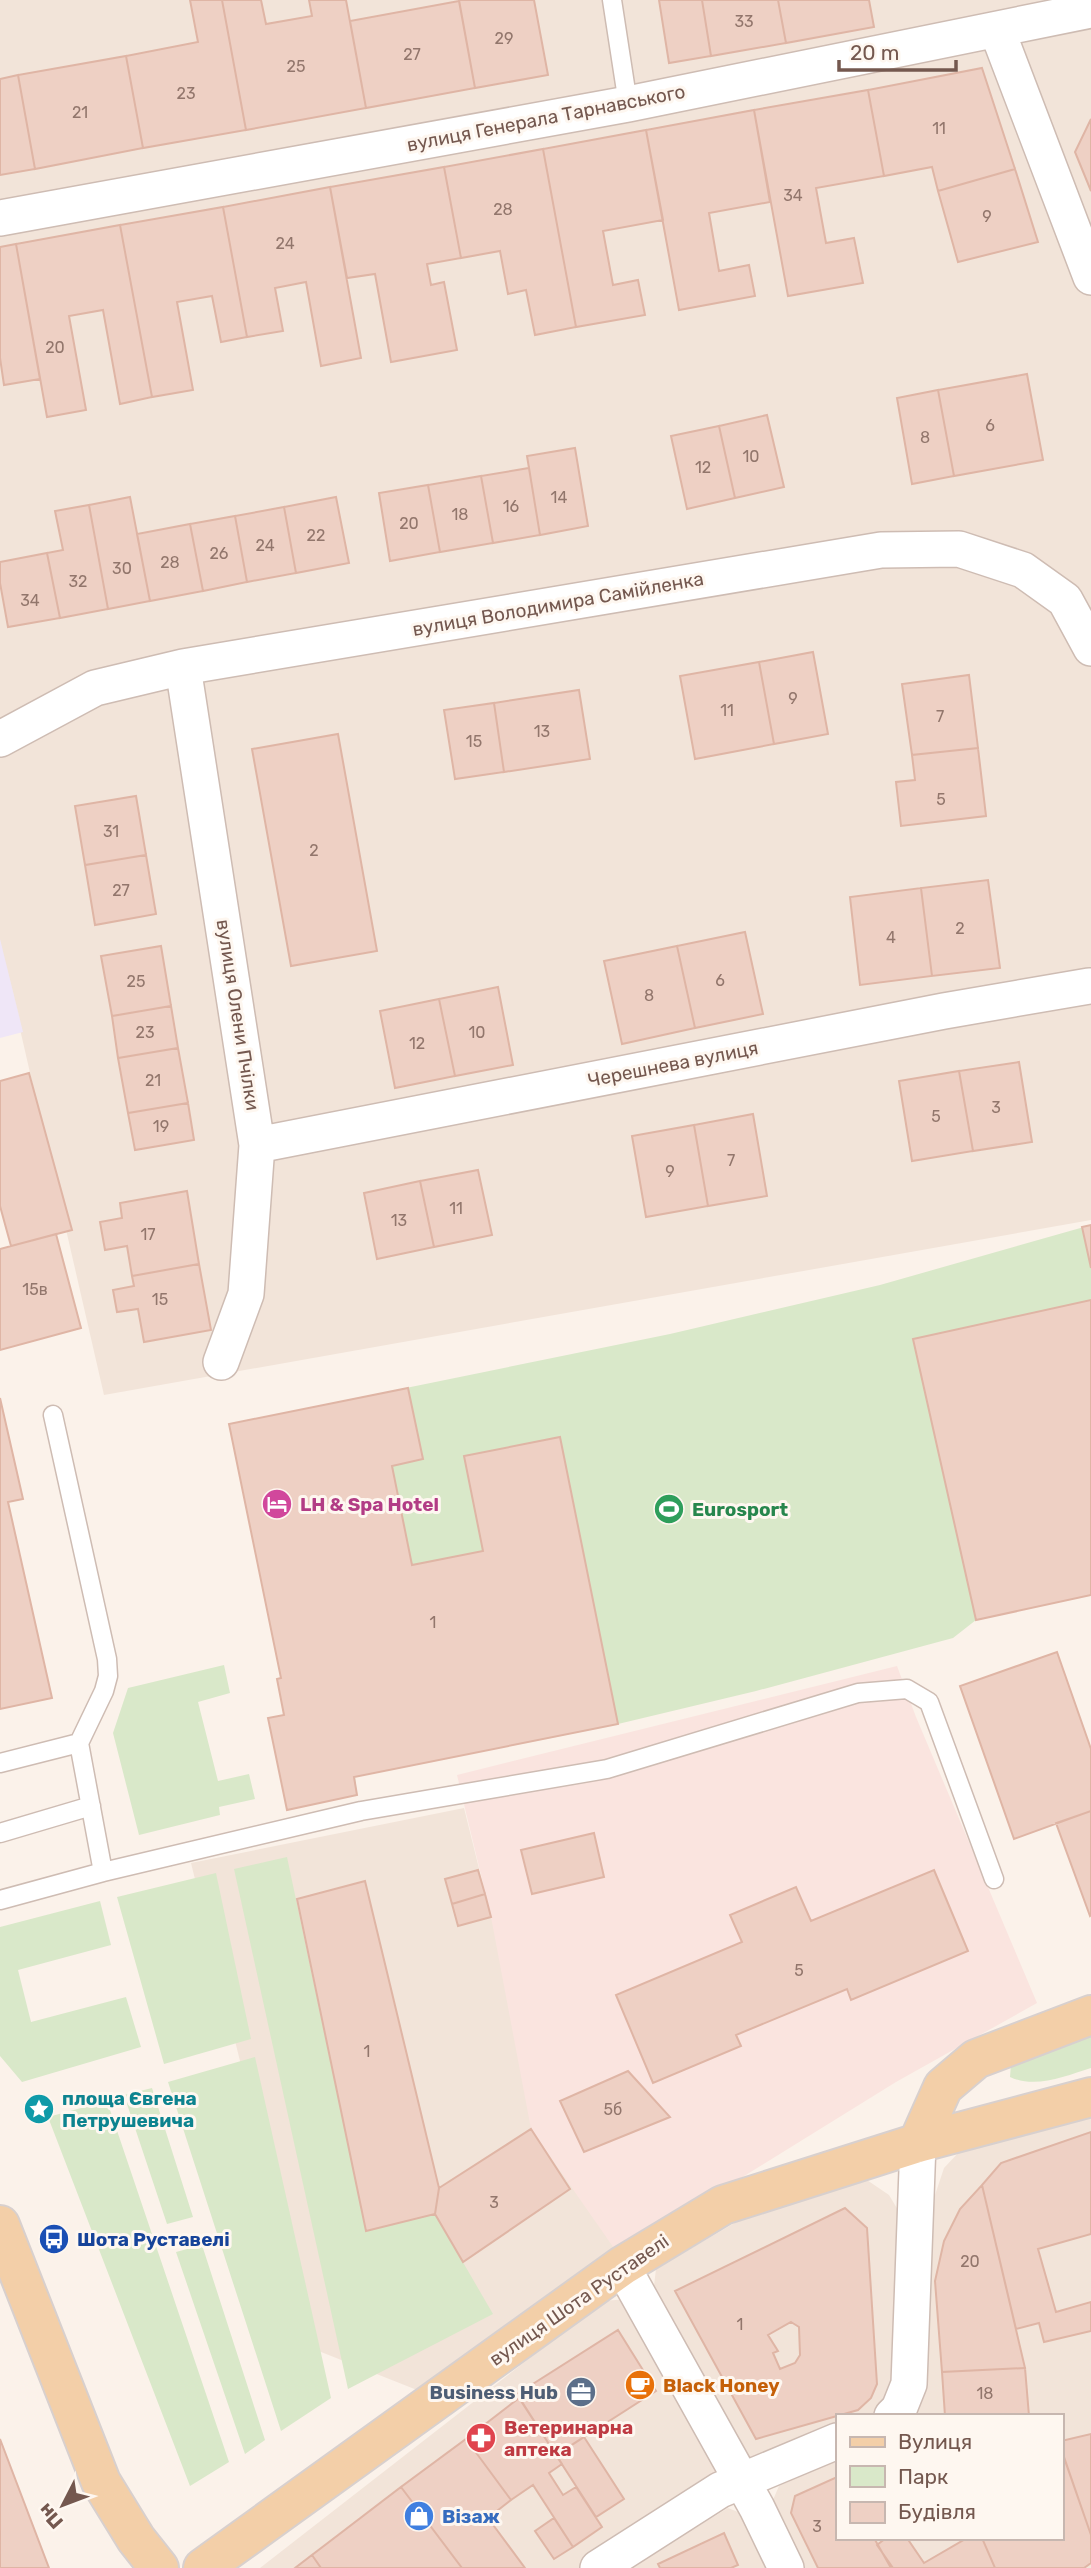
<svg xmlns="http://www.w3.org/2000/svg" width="1091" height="2568" font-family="Rubik,sans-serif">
<rect width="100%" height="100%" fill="#fbf2ea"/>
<path fill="#f2e4d9" d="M0 0H1091V243L1005 20 0 203Z
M994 37 1091 289V1220L104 1395 0 942V222Z
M464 1808 491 1917 618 2254 417 2390 311 2348 191 1863Z
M1091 2118V2568H801L770 2507 779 2486 837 2459V2538H1061V2416H912L923 2397 934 2198 944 2168 960 2151Z
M861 2176 889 2195 901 2215 903 2369 881 2416H837V2432L751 2460 734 2442 653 2294 656 2269 743 2218Z
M628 2299 719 2473 584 2568H260L603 2301Z
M728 2508 748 2516 775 2568H629Z"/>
<path fill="#fae4df" d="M897 1666 916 1717 1037 2003 896 2082 618 2254 531 2129 491 1917 457 1775Z"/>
<path fill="#efe6f7" d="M0 939 23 1032 0 1038Z"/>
<path fill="#d9e8c9" d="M1091 1225V1595L976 1620 953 1638 756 1691 618 1724 355 1777 357 1795 287 1810 268 1718 284 1715 277 1679 281 1678 229 1424 670 1334 880 1285Z
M224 1665 230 1693 198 1702 218 1781 249 1774 255 1799 219 1807 220 1815 139 1835 113 1733 128 1688Z
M287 1857 366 2230 435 2214 493 2314 348 2389 234 1869Z
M216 1873 251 2039 164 2064 117 1897Z
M100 1901 111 1945 18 1970 31 2022 126 1997 141 2047 22 2082 0 2056V1927Z
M1091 2036V2068C1065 2076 1036 2089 1010 2077L1011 2064Z
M255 2057 331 2398 281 2431 168 2082Z
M152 2088 193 2217 167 2224 124 2095Z
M107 2101 229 2462 190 2486 48 2117Z
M202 2245 265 2440 245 2454 176 2252Z"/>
<path fill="#eed0c4" stroke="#dfb5a5" stroke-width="2" fill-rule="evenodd" d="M190 0H222L246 130 143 148 126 56 198 42Z
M222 0H261L266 24 312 16 309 0H346L366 108 246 130Z
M534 0 548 75 475 88 459 0Z
M659 0H702L711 56 669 63Z
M702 0H778L786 43 711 56Z
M778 0H869L874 27 786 43Z
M459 1 475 88 366 108 350 21Z
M126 56 143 148 35 169 18 75Z
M982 68 1015 169 938 191 932 167 884 176 868 90Z
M18 75 35 169 0 175V79Z
M868 90 884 176 816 188 826 243 854 238 863 283 788 296 754 110Z
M754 110 770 202 709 213 719 271 749 265 755 296 679 310 646 130Z
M1091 119V191L1075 152Z
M646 130 663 220 603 231 613 285 638 280 645 315 576 327 543 149Z
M543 149 576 327 535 335 526 290 508 294 500 251 461 258 444 167Z
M444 167 461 258 427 264 431 285 444 282 457 350 391 362 375 274 347 278 330 187Z
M1015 169 1038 242 958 262 938 191Z
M330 187 361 358 321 366 306 282 275 288 283 331 247 337 223 207Z
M223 207 247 337 221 342 212 296 177 302 193 390 152 397 120 225Z
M120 225 152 397 120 404 103 310 69 316 86 410 47 417 16 244Z
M16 244 40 379 4 385 0 358V247Z
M1027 374 1043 460 954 476 938 390Z
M938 390 954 476 912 484 897 398Z
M767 415 784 487 735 498 719 426Z
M719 426 735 498 687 509 671 436Z
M575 448 588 526 540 535 527 456Z
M529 468 540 535 493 543 481 476Z
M481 476 493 543 440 552 428 485Z
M428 485 440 552 390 561 379 493Z
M130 497 150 601 108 609 89 505Z
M336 497 349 563 296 573 284 507Z
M89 505 108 609 60 618 47 553 63 550 55 511Z
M284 507 296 573 247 582 235 516Z
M235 516 247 582 203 591 190 524Z
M190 524 203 591 150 601 137 534Z
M47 553 60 618 8 627 0 583V562Z
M813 652 828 734 774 744 759 662Z
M759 662 774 744 695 759 680 676Z
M969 675 978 748 912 755 902 684Z
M579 690 590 759 504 772 494 703Z
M494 703 504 772 455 779 444 710Z
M338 734 377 951 291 966 252 749Z
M978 748 986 816 901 826 896 782 915 780 912 755Z
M136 796 146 855 85 865 75 806Z
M146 855 156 914 95 925 85 865Z
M988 880 1000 968 932 976 921 888Z
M921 888 932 976 860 985 850 897Z
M745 932 763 1014 695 1028 677 946Z
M161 946 171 1006 112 1016 101 956Z
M677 946 695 1028 622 1044 604 961Z
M498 987 513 1065 455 1076 439 999Z
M439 999 455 1076 395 1088 380 1011Z
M171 1006 178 1048 118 1058 112 1016Z
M178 1048 188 1103 128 1113 118 1058Z
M1019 1062 1032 1142 973 1151 959 1071Z
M959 1071 973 1151 912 1161 899 1081Z
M29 1073 72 1230 11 1246 0 1206V1081Z
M188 1103 194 1140 135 1150 128 1113Z
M753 1114 767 1196 708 1206 694 1125Z
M694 1125 708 1206 646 1217 632 1136Z
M478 1170 492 1235 434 1247 420 1181Z
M420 1181 434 1247 377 1259 364 1193Z
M187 1191 199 1264 132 1276 127 1246 105 1250 100 1222 122 1218 120 1203Z
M1091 1225V1268L1082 1227Z
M56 1234 81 1328 0 1350V1249Z
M199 1264 211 1330 144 1342 138 1309 117 1312 113 1290 134 1286 132 1276Z
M1091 1300V1595L976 1620 913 1339Z
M408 1388 423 1459 392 1466 412 1565 483 1551 464 1456 560 1437 618 1724 354 1777 357 1795 287 1810 268 1718 284 1715 277 1679 281 1678 229 1424Z
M0 1398 23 1499 8 1502 52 1698 0 1709Z
M1057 1652 1091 1749V1811L1014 1839 960 1686Z
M1091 1811V1915L1090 1916 1056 1823Z
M594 1833 604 1877 532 1894 521 1850Z
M478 1870 485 1894 452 1904 445 1879Z
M934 1870 968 1951 851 2000 847 1989 736 2035 741 2046 653 2083 616 1995 742 1942 730 1915 796 1887 811 1921Z
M365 1881 439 2188 435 2214 366 2231 297 1899Z
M485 1894 491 1917 458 1926 452 1904Z
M628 2071 670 2117 584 2152 560 2101Z
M531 2129 570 2189 463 2262 435 2214 439 2188Z
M1091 2132V2234L1038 2249 1056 2312 1091 2302V2331L1044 2342 1039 2323 1016 2329 982 2185 1001 2163Z
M982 2185 1025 2368 942 2372 935 2281 944 2241 960 2209Z
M845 2208 867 2228 877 2384 871 2398 858 2410 756 2439 675 2291ZM791 2322 799 2327 800 2355 795 2363 780 2369 773 2353 778 2351 768 2335Z
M618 2330 656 2391 556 2455 517 2394Z
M1025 2368 1029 2416H1049H945L942 2372Z
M519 2398 562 2464 549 2473 563 2495 576 2487 602 2527 573 2547 533 2485 511 2500 466 2439Z
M1091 2434V2535L1061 2449V2441Z
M584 2437 624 2499 596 2517 556 2455Z
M0 2439 49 2568H0Z
M466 2439 511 2500 488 2518 525 2568H462L401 2487Z
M1061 2457H1064L1091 2535V2563L1084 2568H995L982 2538H1061Z
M837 2477V2538H874L891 2568H818L791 2513 795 2496Z
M401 2487 462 2568H321L312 2555Z
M554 2518 573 2547 554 2559 535 2531Z
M724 2533 738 2565 731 2568H660L658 2564Z
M886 2538H907L924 2563 967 2538H982L995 2568H893L877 2545Z
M312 2555 321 2568H295Z"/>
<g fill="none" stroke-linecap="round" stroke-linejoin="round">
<g stroke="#cebcb3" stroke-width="21">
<path id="service" d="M612 0 628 104
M53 1415 107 1659 108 1676 104 1691 79 1743 103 1872
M0 1763 79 1743
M0 1833 91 1806
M0 1900 103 1872 361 1811 607 1769 858 1693 907 1689 929 1702 994 1879"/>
</g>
<g stroke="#cebcb3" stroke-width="38">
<path id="minor" d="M997 30 1091 277
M0 218 628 104 1091 10
M183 667 257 1145 246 1294 221 1362
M0 739 95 688 183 667 881 550 959 549 1023 570 1065 600 1091 648
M257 1145 944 1011 1089 986
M622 2266 757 2508 786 2568
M892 2416 899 2409 909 2384 918 2143
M598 2568 720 2490 837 2441"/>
</g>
<g stroke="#d8d0ce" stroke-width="42">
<path id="primary" d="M918 2143 943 2087 976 2059 1091 2015
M0 2225 101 2482 136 2539 159 2568
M203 2568 622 2266 723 2205 918 2143 1091 2097"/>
</g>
<use href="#service" stroke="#fff" stroke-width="18"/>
<use href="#minor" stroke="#fff" stroke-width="35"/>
<use href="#primary" stroke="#f3cfa8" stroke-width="38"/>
</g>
<defs>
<g id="hotel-disc" transform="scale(1.575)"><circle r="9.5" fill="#d1479c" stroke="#fef7f0"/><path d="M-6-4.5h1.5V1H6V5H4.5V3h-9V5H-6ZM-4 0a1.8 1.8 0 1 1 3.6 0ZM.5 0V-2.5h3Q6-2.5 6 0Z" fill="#fff"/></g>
<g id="stadium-disc" transform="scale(1.575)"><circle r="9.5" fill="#2e9e5b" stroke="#fef7f0"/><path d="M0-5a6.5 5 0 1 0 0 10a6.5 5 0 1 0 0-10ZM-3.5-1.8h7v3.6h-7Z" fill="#fff"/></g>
<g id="sight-disc" transform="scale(1.575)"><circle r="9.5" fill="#0f9aa8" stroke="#fef7f0"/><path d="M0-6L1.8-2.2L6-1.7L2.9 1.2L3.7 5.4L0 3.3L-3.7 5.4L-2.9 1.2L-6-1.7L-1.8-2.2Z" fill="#fff"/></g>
<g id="bus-disc" transform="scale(1.575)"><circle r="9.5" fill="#1a4fb4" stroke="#fef7f0"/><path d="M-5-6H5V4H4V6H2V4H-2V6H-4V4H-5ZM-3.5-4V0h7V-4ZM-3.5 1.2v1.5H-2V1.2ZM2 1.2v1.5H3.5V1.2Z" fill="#fff"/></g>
<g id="cafe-disc" transform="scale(1.575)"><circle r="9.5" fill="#e8710a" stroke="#fef7f0"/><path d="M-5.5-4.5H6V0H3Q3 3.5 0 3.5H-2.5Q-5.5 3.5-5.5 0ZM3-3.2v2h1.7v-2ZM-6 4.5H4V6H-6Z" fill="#fff"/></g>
<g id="office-disc" transform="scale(1.575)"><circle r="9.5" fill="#5c6f8a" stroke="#fef7f0"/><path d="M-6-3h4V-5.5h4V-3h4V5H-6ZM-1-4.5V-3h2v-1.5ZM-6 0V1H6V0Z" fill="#fff"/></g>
<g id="pharmacy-disc" transform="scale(1.575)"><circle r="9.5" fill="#e0444e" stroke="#fef7f0"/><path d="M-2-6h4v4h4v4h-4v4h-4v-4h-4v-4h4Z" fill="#fff"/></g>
<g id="shop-disc" transform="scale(1.575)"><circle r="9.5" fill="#3f7fe0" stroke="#fef7f0"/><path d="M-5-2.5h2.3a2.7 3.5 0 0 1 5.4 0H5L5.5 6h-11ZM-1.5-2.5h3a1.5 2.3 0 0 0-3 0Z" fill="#fff"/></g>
</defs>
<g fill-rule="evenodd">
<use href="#hotel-disc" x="277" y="1504"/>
<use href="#stadium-disc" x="669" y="1509"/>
<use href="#sight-disc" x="39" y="2109"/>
<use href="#bus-disc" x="54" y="2239"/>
<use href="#cafe-disc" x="640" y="2385"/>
<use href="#office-disc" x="581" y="2392"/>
<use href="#pharmacy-disc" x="481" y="2438"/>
<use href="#shop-disc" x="419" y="2516"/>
</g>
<g text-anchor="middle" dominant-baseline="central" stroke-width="6" stroke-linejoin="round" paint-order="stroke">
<g font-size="16" fill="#92766c">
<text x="744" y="21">33</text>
<text x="504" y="38">29</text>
<text x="412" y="54">27</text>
<text x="296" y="66">25</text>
<text x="186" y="93">23</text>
<text x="80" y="112">21</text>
<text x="939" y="128">11</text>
<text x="793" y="195">34</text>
<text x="503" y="209">28</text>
<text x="987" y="216">9</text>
<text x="285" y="243">24</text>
<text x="55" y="347">20</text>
<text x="990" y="425">6</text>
<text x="925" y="437">8</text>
<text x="751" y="456">10</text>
<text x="703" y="467">12</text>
<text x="559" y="497">14</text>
<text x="511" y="506">16</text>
<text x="460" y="514">18</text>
<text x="409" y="523">20</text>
<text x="316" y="535">22</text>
<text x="265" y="545">24</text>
<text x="219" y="553">26</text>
<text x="170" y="562">28</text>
<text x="122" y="568">30</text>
<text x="78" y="581">32</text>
<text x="30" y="600">34</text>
<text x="793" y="698">9</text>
<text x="727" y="710">11</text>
<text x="940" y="716">7</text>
<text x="542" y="731">13</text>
<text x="474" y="741">15</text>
<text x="941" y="799">5</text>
<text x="111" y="831">31</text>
<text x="314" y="850">2</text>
<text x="121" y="890">27</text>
<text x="960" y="928">2</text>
<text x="891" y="937">4</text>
<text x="720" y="980">6</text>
<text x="136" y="981">25</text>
<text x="649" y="995">8</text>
<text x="145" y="1032">23</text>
<text x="477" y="1032">10</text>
<text x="417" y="1043">12</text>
<text x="153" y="1080">21</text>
<text x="996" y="1107">3</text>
<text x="936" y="1116">5</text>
<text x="161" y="1126">19</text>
<text x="731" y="1160">7</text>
<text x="670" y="1171">9</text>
<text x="456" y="1208">11</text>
<text x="399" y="1220">13</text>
<text x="148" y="1234">17</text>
<text x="35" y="1289">15в</text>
<text x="160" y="1299">15</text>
<text x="433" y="1622">1</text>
<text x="799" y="1970">5</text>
<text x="367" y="2051">1</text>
<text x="613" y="2109">5б</text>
<text x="494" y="2202">3</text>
<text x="970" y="2261">20</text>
<text x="740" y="2324">1</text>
<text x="985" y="2393">18</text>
<text x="817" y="2526">3</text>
</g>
<g font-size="19" fill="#74584f" stroke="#fef7f0">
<text transform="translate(546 118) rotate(-11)">вулиця Генерала Тарнавського</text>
<text transform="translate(558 604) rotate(-10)">вулиця Володимира Самійленка</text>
<text transform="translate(238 1015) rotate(81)">вулиця Олени Пчілки</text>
<text transform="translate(673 1064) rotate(-11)">Черешнева вулиця</text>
<text transform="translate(579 2300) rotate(-35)">вулиця Шота Руставелі</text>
</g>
<g font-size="19" font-weight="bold" fill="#b23c85" stroke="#fef7f0" text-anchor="start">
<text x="300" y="1504">LH &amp; Spa Hotel</text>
</g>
<g font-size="19" font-weight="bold" fill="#27864d" stroke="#fef7f0" text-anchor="start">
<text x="692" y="1509">Eurosport</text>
</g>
<g font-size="19" font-weight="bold" fill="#0d838f" stroke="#fef7f0" text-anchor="start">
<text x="62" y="2098">площа Євгена<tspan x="62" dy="22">Петрушевича</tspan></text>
</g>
<g font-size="19" font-weight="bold" fill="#164399" stroke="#fef7f0" text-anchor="start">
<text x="77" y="2239">Шота Руставелі</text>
</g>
<g font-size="19" font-weight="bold" fill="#c56008" stroke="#fef7f0" text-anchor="start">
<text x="663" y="2385">Black Honey</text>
</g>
<g font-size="19" font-weight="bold" fill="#4e5e75" stroke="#fef7f0" text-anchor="end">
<text x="558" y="2392">Business Hub</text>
</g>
<g font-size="19" font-weight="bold" fill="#be3a42" stroke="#fef7f0" text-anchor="start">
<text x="504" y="2427">Ветеринарна<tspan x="504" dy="22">аптека</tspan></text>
</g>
<g font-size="19" font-weight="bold" fill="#366cbe" stroke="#fef7f0" text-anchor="start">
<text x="442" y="2516">Візаж</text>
</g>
</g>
<rect x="836" y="2414" width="228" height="126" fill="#fef7f0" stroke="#c7b7b0" stroke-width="2"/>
<rect x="850" y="2437" width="35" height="10" fill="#f3cfa8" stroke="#c7b7b0" stroke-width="2"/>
<text x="898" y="2449" font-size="21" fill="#74584f">Вулиця</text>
<rect x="850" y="2466" width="35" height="21" fill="#d9e8c9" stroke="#c7b7b0" stroke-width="2"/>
<text x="898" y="2484" font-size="21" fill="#74584f">Парк</text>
<rect x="850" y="2502" width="35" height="21" fill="#eed0c4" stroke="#c7b7b0" stroke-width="2"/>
<text x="898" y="2519" font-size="21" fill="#74584f">Будівля</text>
<g transform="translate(63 2505) rotate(228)" stroke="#fef7f0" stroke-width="5" paint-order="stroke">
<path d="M0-5L12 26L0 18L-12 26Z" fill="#74584f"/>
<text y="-10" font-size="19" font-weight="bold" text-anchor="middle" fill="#74584f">Пн</text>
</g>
<path d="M839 60v10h117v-10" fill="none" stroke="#74584f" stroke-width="3.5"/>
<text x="850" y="60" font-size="21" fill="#74584f" stroke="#fef7f0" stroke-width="5" paint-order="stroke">20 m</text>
</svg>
